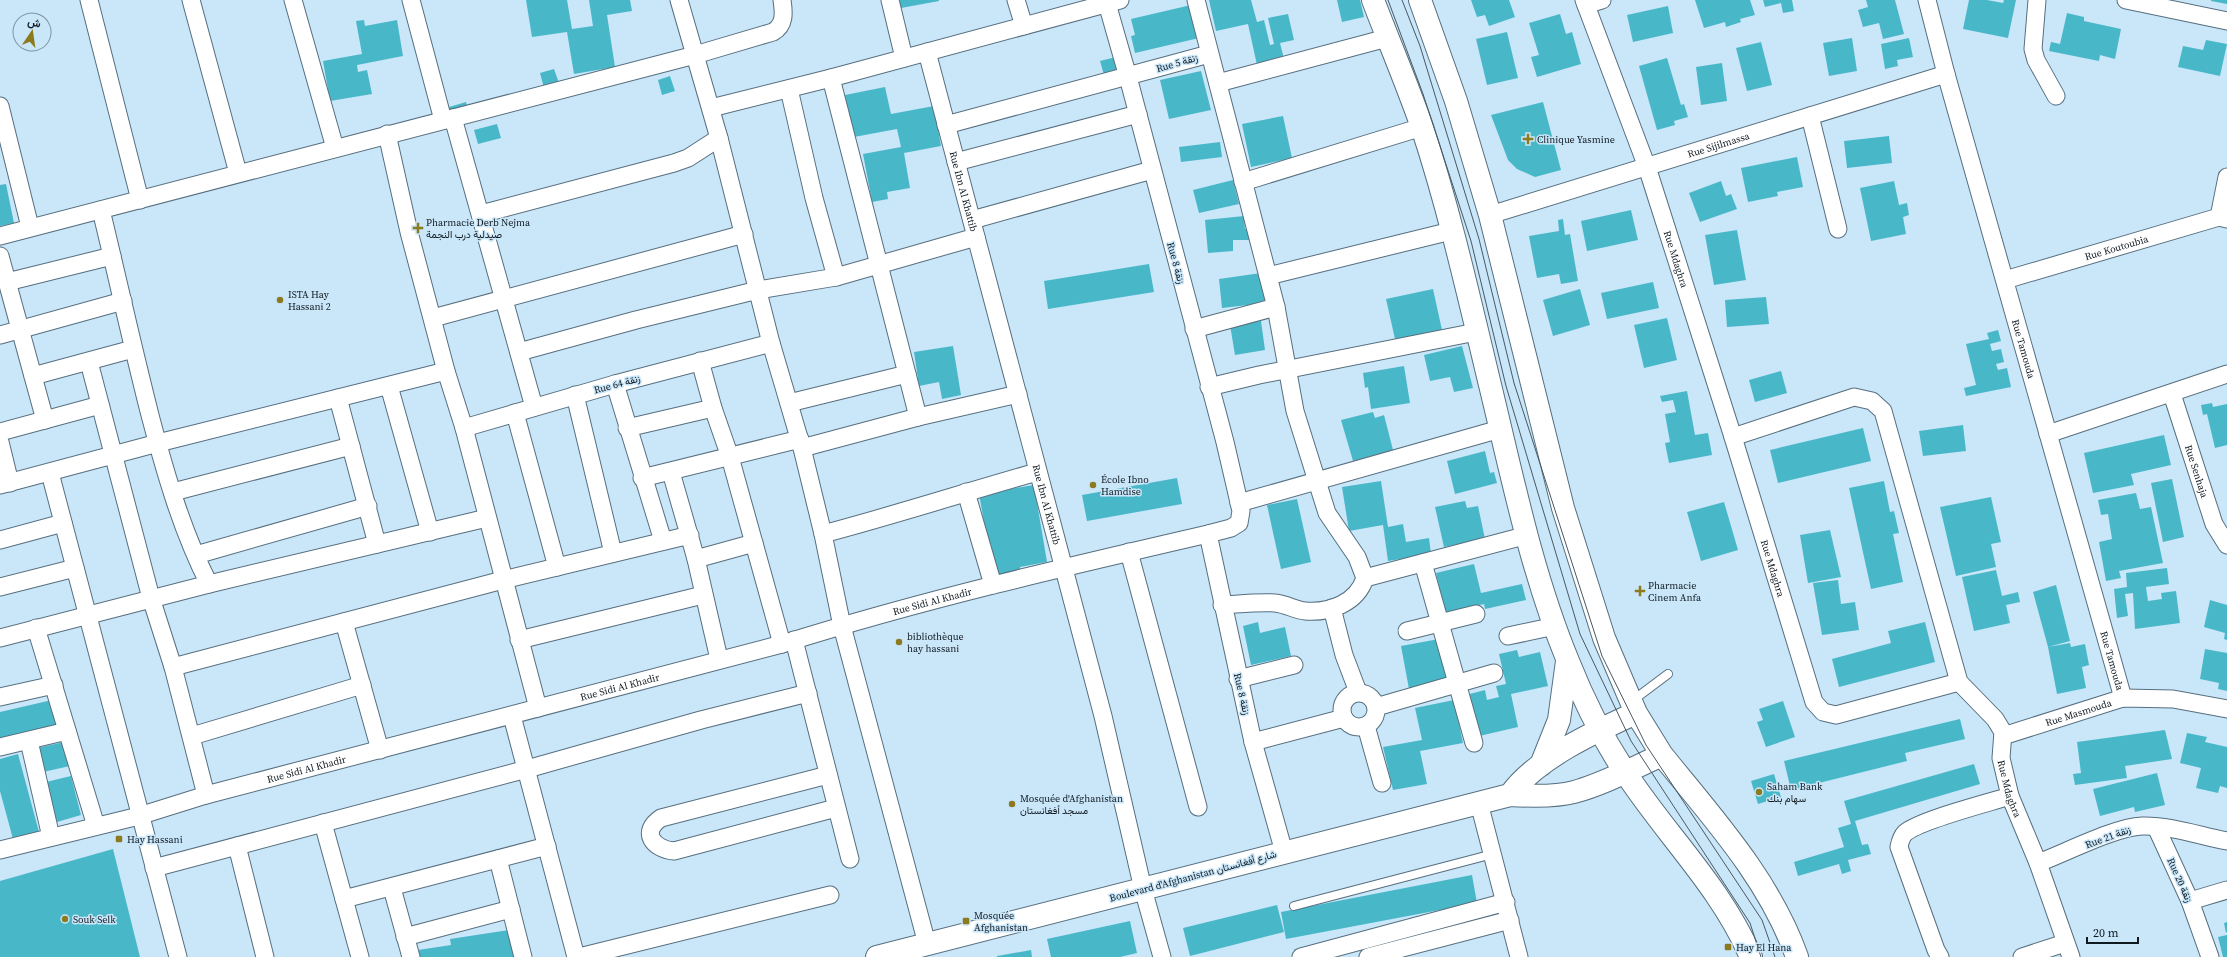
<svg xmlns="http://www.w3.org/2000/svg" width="2227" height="957" font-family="'Source Serif 4',Vazirmatn,serif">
<rect width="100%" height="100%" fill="#cae6f9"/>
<path fill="#48b8c9" d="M526 0H567L572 29 593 26 589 0H630L632 11 607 15 615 67 574 74 567 32 532 37Z
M899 0H939V1L901 8Z
M1209 0H1251L1257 22 1264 20 1270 45 1274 44 1268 18 1288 14 1294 40 1280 43 1284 59 1257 65 1248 24 1216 31Z
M1337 0H1360L1364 17 1342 22Z
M1471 0H1509L1515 17 1489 26 1485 15 1477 17Z
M1695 0H1750L1755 15 1740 19 1741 22 1726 27 1725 22 1704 28Z
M1763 0H1792L1794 11 1783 13 1781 3 1765 7Z
M1866 0H1895L1904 34 1883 39 1879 23 1863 27 1858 10 1868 7Z
M1969 0H1987L2003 3 2004 0H2016L2008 38 1963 29Z
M2211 0H2227V4L2211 1Z
M1191 5 1199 38 1135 53 1131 36 1135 35 1131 19Z
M1668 6 1673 33 1633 42 1627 15Z
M2067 13 2084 17V21L2121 29 2115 59 2100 55 2099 61 2049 51 2051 42 2060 44Z
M1560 14 1566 34 1572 32 1581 64 1537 77 1531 57 1539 55 1529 23Z
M364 20 365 26 397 20 403 56 357 65 358 72 367 70 372 94 330 101 323 61 362 54 356 21Z
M1507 32 1518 78 1487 85 1476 39Z
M1852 38 1857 71 1829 76 1823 43Z
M1909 38 1913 57 1897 60 1898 66 1885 69 1881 44Z
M2206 40 2227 44 2220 76 2178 67 2183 46 2203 50Z
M1761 42 1772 85 1747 91 1736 48Z
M1120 56 1124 70 1104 75 1100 61Z
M1667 58 1681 105 1684 104 1688 117 1674 121 1675 125 1657 130 1639 66Z
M1722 63 1727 101 1701 105 1696 67Z
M554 69 559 83 544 88 540 73Z
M1201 71 1211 110 1169 119 1160 80Z
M670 76 675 91 662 95 658 80Z
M885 87 891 114 934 106 941 146 904 153 910 188 887 192 888 199 872 202 863 154 901 147 897 129 854 137 845 95Z
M466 102 469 113 452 117 449 107Z
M1543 102 1561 170 1535 177 1517 169 1508 160 1491 115Z
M1283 116 1292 158 1251 167 1242 124Z
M497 124 501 138 478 144 474 130Z
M1889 136 1892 163 1847 168 1844 141Z
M1220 142 1222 157 1181 162 1179 147Z
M1797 157 1803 187 1777 192 1778 196 1748 202 1741 168Z
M1233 180 1239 204 1199 213 1193 190Z
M1721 181 1726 196 1731 194 1737 209 1700 222 1689 193Z
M1894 181 1899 205 1907 203 1909 215 1903 217 1906 234 1871 241 1860 188Z
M6 184 14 223 0 226V185Z
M1631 210 1638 240 1587 251 1581 221Z
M1244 216 1245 229 1250 228 1251 240H1233V251L1208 253 1205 220Z
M1563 219 1565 235 1570 234 1578 281 1561 284 1559 274 1537 278 1529 236 1559 231 1558 220Z
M1737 230 1746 280 1714 285 1705 235Z
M1149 264 1154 292 1048 309 1044 281Z
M1261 273 1265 303 1222 308 1219 279Z
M1653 282 1659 308 1607 319 1601 293Z
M1433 289 1442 330 1395 339 1386 299Z
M1580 289 1590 325 1553 336 1543 300Z
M1766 297 1769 324 1727 327 1725 300Z
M1667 318 1677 360 1644 368 1634 325Z
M1261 321 1265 350 1235 355 1230 325Z
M1998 330 2001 341 1990 344 1992 351 2001 349 2004 362 1996 364 1998 370 2007 368 2011 387 1966 396 1964 388 1976 385 1966 344 1989 339 1987 333Z
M953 346 961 395 942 399 939 382 919 386 914 352Z
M1462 346 1473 388 1454 392 1450 377 1430 381 1424 355Z
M1404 366 1410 403 1371 409 1368 387 1365 388 1363 373Z
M1781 371 1787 393 1755 402 1749 380Z
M1687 391 1695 435 1708 433 1712 455 1669 463 1665 443 1670 442 1665 414 1676 412 1673 400 1662 402 1660 396Z
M2212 403 2213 407 2227 404V445L2215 448 2207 414 2203 415 2201 405Z
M1373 412 1375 418 1384 415 1393 450 1353 461 1341 420Z
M1963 425 1966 451 1923 456 1919 431Z
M1863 428 1871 461 1778 483 1770 450Z
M2164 435 2171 465 2131 474 2134 485 2093 493 2084 453Z
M1485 451 1490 473 1494 472 1497 483 1455 494 1447 461Z
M1177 478 1182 504 1087 521 1082 495Z
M2172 479 2184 537 2163 542 2151 483Z
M1381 481 1388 527 1403 524 1406 542 1429 538 1431 554 1388 561 1383 525 1349 531 1342 487Z
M1884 481 1890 512 1894 511 1899 533 1893 534 1903 582 1871 589 1849 488Z
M1034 485 1047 562 1020 567 1021 573 997 577 991 544H988L979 494Z
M2136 493 2140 509 2151 507 2163 563 2119 571 2121 578 2106 581 2099 542 2112 539 2108 514 2101 515 2098 500Z
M1991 497 2001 542 1991 544 1996 567 1956 576 1940 507Z
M1297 499 1311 562 1281 569 1267 505Z
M1465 501 1467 508 1478 506 1485 539 1444 547 1435 507Z
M1724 502 1738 550 1701 561 1687 512Z
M1830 530 1841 577 1808 583 1800 535Z
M1474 564 1481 593 1522 584 1526 600 1485 609 1484 604 1445 613 1436 573Z
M2167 568 2169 584 2146 587 2148 601 2162 599 2161 593 2176 591 2180 623 2135 629 2133 593 2125 594 2128 616 2117 618 2114 589 2127 587 2126 573Z
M1996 570 2002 596 2018 592 2020 602 2006 605 2010 623 1974 631 1962 577Z
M1838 580 1841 604 1855 602 1859 630 1822 635 1813 583Z
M2056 585 2070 641 2048 647 2033 592Z
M2210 600 2227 605V640L2224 639 2225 633 2204 627Z
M1258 622 1260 633 1285 627 1291 656 1251 665 1243 626Z
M1925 622 1935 662 1839 687 1832 659 1891 643 1888 631Z
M1439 639 1447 682 1409 689 1401 646Z
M2070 643 2071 647 2085 644 2089 665 2082 667 2086 688 2057 694 2048 647Z
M2205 649 2227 653V691L2218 689 2219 683 2200 679Z
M1517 650 1519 657 1540 652 1548 686 1511 694 1518 727 1475 737 1466 695 1485 690 1487 700 1499 697 1496 686 1506 684 1499 654Z
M52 700 59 728 0 741V712Z
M1454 700 1463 743 1420 751 1427 784 1393 790 1383 747 1422 740 1415 708Z
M1783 701 1795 737 1766 747 1757 722 1763 720 1759 709Z
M1960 719 1965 739 1905 753 1907 761 1791 790 1784 761Z
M2165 730 2172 759 2125 766 2127 778 2075 785 2073 774 2081 773 2077 742Z
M2187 733 2207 737 2205 742 2227 747V788L2220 786 2218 793 2196 788 2201 768 2180 763Z
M64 742 70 766 43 772 37 748Z
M18 754 39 832 13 839 0 791V759Z
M1974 764 1980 784 1855 821 1862 845 1868 844 1871 854 1848 860 1851 871 1842 874 1839 864 1798 876 1794 862 1844 847 1838 828 1851 824 1844 801Z
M2157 773 2165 805 2135 812 2134 807 2100 816 2093 789Z
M1774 774 1781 797 1758 804 1751 781Z
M71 776 81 815 57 822 46 782Z
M113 849 140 957H0V881Z
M1472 875 1477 903 1286 939 1281 912Z
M1277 905 1284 932 1190 956 1183 928Z
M1130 921 1137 953 1120 957H1051L1047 939Z
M2227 922V932L2226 933 2224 923Z
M509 930 513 954H515L516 957H419L418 950 451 945 450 939Z
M2227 935V957H2223L2218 937Z
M1031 950 1032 957H997V956Z"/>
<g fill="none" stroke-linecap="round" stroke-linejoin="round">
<g stroke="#566f7f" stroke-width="10">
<path id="lane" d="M1632 701 1668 674
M1294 906 1493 854"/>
</g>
<g stroke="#566f7f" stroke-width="19">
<g id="street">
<path d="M89 0 140 200"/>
<path d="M191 0 238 173"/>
<path d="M293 0 335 148"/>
<path d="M411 0 443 120"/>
<path d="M679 0 719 138 771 343 802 448 823 534 842 626 927 944"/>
<path d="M890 0 904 58"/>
<path d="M1016 0 1024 26"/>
<path d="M1196 0 1276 307 1295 411 1327 513 1357 557 1365 578C1357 603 1330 613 1305 611 1295 610 1286 604 1275 603 1258 602 1240 604 1222 605"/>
<path id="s1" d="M1584 0 1647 167 1733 437 1814 702 1823 712 1836 715 1959 682"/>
<path id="s2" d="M1927 0 1946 74 2123 698"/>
<path d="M2037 0 2033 49 2036 60 2056 96"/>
<path d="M2126 0 2227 21"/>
<path d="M1586 5 1602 0"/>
<path id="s3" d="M927 52 1103 716 1143 889 1162 957"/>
<path d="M1218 83 1387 38"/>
<path d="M789 89 814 198 836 277"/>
<path d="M0 106 30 227"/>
<path d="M711 108 831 78 1120 0"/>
<path d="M1810 116 1838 229"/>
<path d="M453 118 534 407"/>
<path d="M946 125 1209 54"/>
<path d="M387 134 409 232 446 371 464 428 538 708"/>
<path d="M956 162 1138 114"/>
<path d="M1243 182 1422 127"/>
<path d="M101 210C118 280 133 349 151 419 166 475 182 531 209 584"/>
<path d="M481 214 674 163 688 158 719 138"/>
<path id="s4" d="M1490 215 1946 74"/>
<path d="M2219 217 2227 177"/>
<path d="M972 220 1152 170"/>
<path d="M0 236 695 55 773 32C785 25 784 13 782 0"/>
<path d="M0 256 45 420"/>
<path d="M1268 276 1451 231"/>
<path id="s5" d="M2005 280 2219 217 2227 219"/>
<path d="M7 282 112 256"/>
<path d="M433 318 744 234"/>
<path d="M1194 329 1276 307"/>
<path d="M0 335 123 301"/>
<path d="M519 352 636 320 758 290 836 277 976 237"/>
<path d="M700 361 713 408 730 457 782 644"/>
<path d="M89 362 151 598 173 667 206 795"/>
<path d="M907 374 918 417"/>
<path d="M33 376 133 349"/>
<path d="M615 384 663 541"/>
<path d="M389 386 430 532"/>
<path d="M1209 387 1259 375 1476 332"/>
<path id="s6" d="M2172 394 2214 524 2227 545"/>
<path d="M575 395 613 553"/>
<path d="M338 398 377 544"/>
<path d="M789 403 907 374 831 78"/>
<path d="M515 413 557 567"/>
<path d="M464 428 615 384 771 343"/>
<path d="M627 428 713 408"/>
<path d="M0 432 100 405"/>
<path d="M2048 434 2227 374"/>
<path id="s7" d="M1733 437 1854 397 1872 401 1883 411 1959 682 1995 719 2003 732 2001 758 2010 796 2038 863 2071 957"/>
<path d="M0 442 10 483"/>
<path d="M802 448 918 417 1018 394"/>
<path d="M671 472 696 559 719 659"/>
<path d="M50 473 178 957"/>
<path d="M642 478 800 439"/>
<path d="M0 485 158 443 446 371"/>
<path d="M173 492 351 446"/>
<path d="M966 492 993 585"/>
<path d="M1239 503 1500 429"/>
<path d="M823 534C895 515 966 492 1037 472"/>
<path d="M1208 534 1253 742 1284 852"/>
<path d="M0 540 63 523"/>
<path d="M1129 552 1198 807"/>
<path d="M196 555 368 506"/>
<path d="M696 559 754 543"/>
<path d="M1423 563 1474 743"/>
<path d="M1365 578 1528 535"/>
<path d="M0 587 75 568"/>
<path d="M1332 608 1344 655 1358 692"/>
<path d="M344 622 380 750"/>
<path d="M36 628 96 826"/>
<path d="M1407 631 1476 614"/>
<path d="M1508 636 1555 626"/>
<path d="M0 638 209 584 487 518"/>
<path d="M519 640 703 595"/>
<path d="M794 640 850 859"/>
<path d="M173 667 503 580 690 535"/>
<path d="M1238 679 1294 665"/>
<circle cx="1359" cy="710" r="17"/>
<path d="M0 697 54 685"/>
<path d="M1376 707 1494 673"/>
<path d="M512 716 576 957"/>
<path d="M1366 726 1382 783"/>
<path d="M192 736 362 685"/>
<path id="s8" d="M2003 736 2123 698 2173 699 2227 709"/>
<path d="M29 741 51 837"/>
<path d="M1253 742 1344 718"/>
<path d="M0 747 67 731"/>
<path d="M828 775 661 818C640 832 653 849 674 851L836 808"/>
<path d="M1479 803 1519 957"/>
<path d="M323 823 360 957"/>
<path d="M2156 827 2190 901 2210 957"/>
<path d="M237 846 265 957"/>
<path id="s9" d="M0 850 139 816 206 795 782 644C922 600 1065 567 1208 534L1231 528 1239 523 1241 511 1225 442 1128 77 1106 0"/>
<path d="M498 859 523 957"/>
<path d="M2038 863C2065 853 2115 827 2142 826 2168 825 2201 836 2227 841"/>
<path d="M154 868 527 769 701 720 808 693"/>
<path d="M392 888 411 957"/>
<path d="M344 899 547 846"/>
<path d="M2190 901 2227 890"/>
<path d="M405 937 511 909"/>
<path d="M579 957 830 895"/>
<path d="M1301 957 1506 902"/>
<path d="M1368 957 1510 920"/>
<path d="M1940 957 1936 950 1899 847C1900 842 1901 837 1905 833 1920 820 1988 803 2010 796"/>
<path d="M2022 957 2065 943"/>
</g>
</g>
<g stroke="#566f7f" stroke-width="24">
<path id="secondary" d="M1373 0C1389 42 1407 84 1422 127 1450 212 1470 302 1491 389 1513 480 1532 574 1568 661 1583 699 1602 737 1625 772 1666 835 1721 887 1751 957
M1420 0 1456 101 1490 215 1563 508 1604 638 1636 713 1662 755C1712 817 1770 880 1797 957
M1541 765 1559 720 1567 661
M1510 795C1535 759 1596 731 1636 713
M877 957 1510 795C1528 796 1556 797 1574 792 1604 784 1633 768 1662 755"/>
</g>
<use href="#lane" stroke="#fff" stroke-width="8"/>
<use href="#street" stroke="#fff" stroke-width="17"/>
<use href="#secondary" stroke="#fff" stroke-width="22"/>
<path stroke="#495863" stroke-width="1" d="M1388 0 1423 94 1471 241 1506 386 1580 634 1631 741 1750 923 1761 957
M1402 0 1420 46 1479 239 1514 383 1602 656 1646 745 1762 920 1775 957"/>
</g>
<g fill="#8c7a1f" stroke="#cae6f9" stroke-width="1.5">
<path d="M1526 133h4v4h4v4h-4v4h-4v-4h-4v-4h4z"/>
<path d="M416 222h4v4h4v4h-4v4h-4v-4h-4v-4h4z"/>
<circle cx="280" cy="300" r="4"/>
<circle cx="1093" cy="485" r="4"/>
<path d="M1638 585h4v4h4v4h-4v4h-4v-4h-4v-4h4z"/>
<circle cx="899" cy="642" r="4"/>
<circle cx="1759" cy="792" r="4"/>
<circle cx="1012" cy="804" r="4"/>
<rect x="115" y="835" width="8" height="8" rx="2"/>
<circle cx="65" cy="919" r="4"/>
<rect x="962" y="917" width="8" height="8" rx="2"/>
<rect x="1724" y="943" width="8" height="8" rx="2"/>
</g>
<g text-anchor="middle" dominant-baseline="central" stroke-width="3" stroke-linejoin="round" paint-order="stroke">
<g font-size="10" fill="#101a21" stroke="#cae6f9">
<text transform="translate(1177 63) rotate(-16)">Rue 5 زنقة</text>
<text stroke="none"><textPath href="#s4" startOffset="239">Rue Sijilmassa</textPath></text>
<text stroke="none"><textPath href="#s3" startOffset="144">Rue Ibn Al Khattib</textPath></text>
<text stroke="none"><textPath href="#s5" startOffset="116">Rue Koutoubia</textPath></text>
<text stroke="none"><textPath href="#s1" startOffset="275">Rue Mdaghra</textPath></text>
<text transform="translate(1176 263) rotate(75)">Rue 8 زنقة</text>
<text stroke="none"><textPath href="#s2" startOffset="362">Rue Tamouda</textPath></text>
<text transform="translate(617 384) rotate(-15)">Rue 64 زنقة</text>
<text stroke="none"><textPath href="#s6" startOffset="81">Rue Senhaja</textPath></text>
<text stroke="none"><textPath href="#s3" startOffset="468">Rue Ibn Al Khattib</textPath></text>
<text stroke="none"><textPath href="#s1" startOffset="599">Rue Mdaghra</textPath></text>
<text stroke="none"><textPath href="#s9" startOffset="965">Rue Sidi Al Khadir</textPath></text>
<text stroke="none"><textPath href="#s2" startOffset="686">Rue Tamouda</textPath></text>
<text stroke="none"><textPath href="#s9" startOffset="641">Rue Sidi Al Khadir</textPath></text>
<text transform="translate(1242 694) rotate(77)">Rue 8 زنقة</text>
<text stroke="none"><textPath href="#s8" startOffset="79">Rue Masmouda</textPath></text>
<text stroke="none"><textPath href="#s9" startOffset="317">Rue Sidi Al Khadir</textPath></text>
<text stroke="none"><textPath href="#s7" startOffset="567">Rue Mdaghra</textPath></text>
<text transform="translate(2108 837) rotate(-20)">Rue 21 زنقة</text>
<text transform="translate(1193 876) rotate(-15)">Boulevard d'Afghanistan شارع أفغانستان</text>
<text transform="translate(2180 880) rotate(66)">Rue 20 زنقة</text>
</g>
<g font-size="10" fill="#101a21" stroke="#cae6f9" text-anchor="start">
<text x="1537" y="139">Clinique Yasmine</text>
<text x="426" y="222">Pharmacie Derb Nejma<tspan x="426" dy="12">صيدلية درب النجمة</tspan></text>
<text x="288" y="294">ISTA Hay<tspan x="288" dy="12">Hassani 2</tspan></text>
<text x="1101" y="479">École Ibno<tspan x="1101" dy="12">Hamdise</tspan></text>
<text x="1648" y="585">Pharmacie<tspan x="1648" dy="12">Cinem Anfa</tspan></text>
<text x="907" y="636">bibliothèque<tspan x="907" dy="12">hay hassani</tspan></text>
<text x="1767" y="786">Saham Bank<tspan x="1767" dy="12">سهام بنك</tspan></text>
<text x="1020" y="798">Mosquée d'Afghanistan<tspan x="1020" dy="12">مسجد أفغانستان</tspan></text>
<text x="127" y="839">Hay Hassani</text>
<text x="974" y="915">Mosquée<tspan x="974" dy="12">Afghanistan</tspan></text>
<text x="73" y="919">Souk Selk</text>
<text x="1736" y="947">Hay El Hana</text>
</g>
</g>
<g transform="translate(32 32) rotate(13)"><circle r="19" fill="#cae6f9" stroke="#8094a3"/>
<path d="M0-3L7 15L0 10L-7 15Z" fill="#8c7a1f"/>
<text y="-6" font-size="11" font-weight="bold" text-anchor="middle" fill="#101a21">ش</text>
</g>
<path d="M2087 937v6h51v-6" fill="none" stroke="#101a21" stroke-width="2"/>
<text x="2093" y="937" font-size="12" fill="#101a21" stroke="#cae6f9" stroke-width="3" paint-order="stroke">20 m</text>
</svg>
